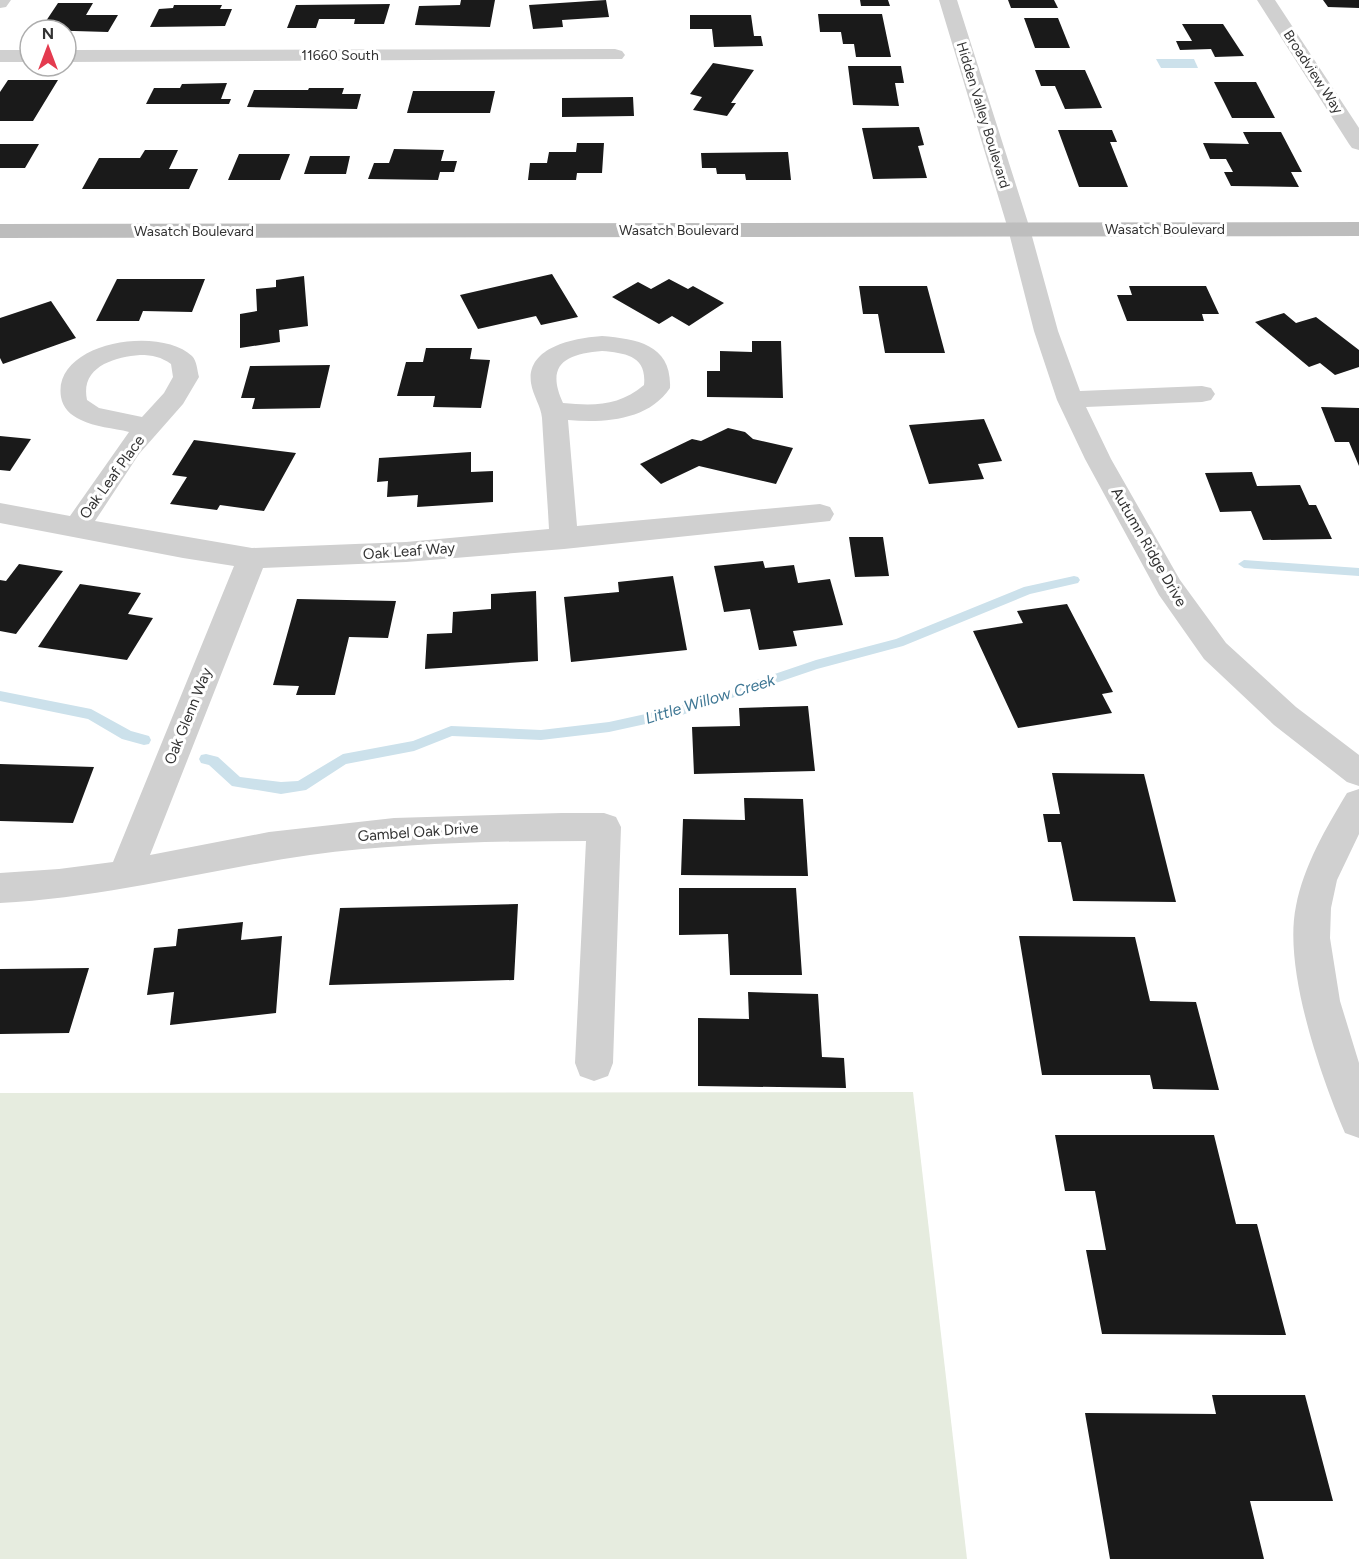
<svg xmlns="http://www.w3.org/2000/svg" width="1359" height="1559" font-family="Figtree,sans-serif">
<rect width="100%" height="100%" fill="#fff"/>
<path fill="#e6ecdf" d="M913 1092 967 1559H0V1093Z"/>
<path fill="#cce1eb" d="M1156 59H1194L1198 68H1161Z"/>
<g fill="none" stroke-linecap="round" stroke-linejoin="round">
<path fill="#cce1eb" fill-rule="evenodd" d="M1244 560 1359 568V576L1244 568 1238 564Z
M1074 576 1078 577 1080 580 1078 583 1030 594 903 646 817 669 673 718 609 732 541 740 452 736 414 751 346 764 306 790 281 794 232 786 209 765 201 763 199 759 201 755 206 754 218 757 240 777 281 782 298 781 343 754 413 741 451 726 541 730 609 722 673 708 816 660 896 639 1024 587Z
M0 691 91 709 131 731 149 736 151 740 149 744 144 745 122 739 88 719 0 701Z"/>
</g>
<path fill="#1a1a1a" d="M461 0H495L490 27 415 25 419 6 460 5Z
M606 0 609 17 562 20 563 27 533 29 529 5Z
M860 0H888L890 6H861Z
M1008 0H1054L1058 8H1011Z
M1323 0H1359V8L1328 7Z
M58 3H93L86 15H118L108 32 40 30Z
M390 4 384 24H354L355 19H319L316 28H287L296 5Z
M174 5H222L220 9H232L225 26 150 27 159 9 173 8Z
M818 14H882L891 57H856L854 44H843L841 32H820Z
M690 15H751L754 36H761L763 46 714 47 712 29H690Z
M1024 18H1058L1070 48H1035Z
M1182 24H1223L1244 56 1215 57 1211 49 1180 50 1176 41H1192Z
M713 63 754 70 731 103H736L727 116 693 110 702 97 690 94Z
M848 66H901L904 83H895L899 106 853 105Z
M1035 70H1085L1102 108 1065 109 1055 86H1041Z
M8 80H58L33 121H0V92Z
M1214 82H1256L1275 118H1232Z
M227 83 221 99H231L229 104H146L154 88H180L182 84Z
M309 88H344L342 94H361L357 109 247 107 254 90H308Z
M413 91H495L490 113H407Z
M633 97 634 116 562 117V98Z
M919 127 924 145 918 146 927 178 873 179 862 128Z
M1058 130H1112L1117 142H1110L1128 187H1079Z
M1243 132H1281L1302 172H1291L1299 187 1231 186 1224 172H1233L1226 159H1210L1203 143 1249 144Z
M577 143H604L602 173H577L576 180H528L530 163H547L549 152H576Z
M0 144H39L25 168H0Z
M394 149 444 150 441 161H457L454 172H440L438 180 368 179 374 163H389Z
M145 150H178L169 169H198L189 189H82L99 158H140Z
M788 152 791 180H746L745 174H717L716 168H702L701 153Z
M239 154H290L280 180H228Z
M310 156H350L346 174H304Z
M552 274 578 317 541 325 536 316 478 329 460 295Z
M304 276 308 326 279 330 280 342 240 348V314L257 311 256 289 276 287V280Z
M117 279H205L192 312 143 311 139 321H96Z
M669 279 688 289 693 286 724 303 689 326 672 316 659 324 612 297 638 282 651 289Z
M859 286H927L945 353H885L878 314H863Z
M1129 286H1206L1219 314H1202L1204 321H1127L1117 295H1132Z
M51 301 76 338 3 364 0 358V318Z
M1284 313 1296 323 1316 317 1359 350V367L1335 375 1320 363 1309 367 1255 322Z
M752 341H781L783 398 707 397V371H720V351L752 352Z
M426 348H472L470 359 490 360 481 408 433 407 435 396H397L406 362H423Z
M330 365 320 408 252 409 255 398H241L250 366Z
M1321 407 1359 408V466L1349 442H1335Z
M984 419 1002 461 978 464 984 479 929 484 909 425Z
M728 428 745 432 753 439 793 448 776 484 699 466 661 484 640 464 692 439 701 441Z
M0 436 31 439 10 471 0 470Z
M194 440 296 453 264 511 220 505 217 510 170 504 187 477 172 475Z
M471 452V472L493 471V502L417 507 418 495 387 497 388 481 377 482 379 458Z
M1252 472 1257 486 1300 485 1309 505H1316L1332 539 1263 540 1251 511 1220 512 1205 473Z
M849 537H883L889 576 855 577Z
M763 561 765 568 794 565 798 583 830 579 843 625 793 631 797 646 759 650 750 609 724 612 714 566Z
M19 564 63 571 16 634 0 631V580L6 581Z
M673 576 687 650 571 662 564 597 619 592 618 582Z
M80 584 141 593 128 614 153 618 127 660 38 647Z
M536 591 538 661 425 669 427 634 452 633 453 612 491 609V594Z
M297 599 396 601 388 638 349 637 335 695H296L299 686 273 685Z
M1067 604 1113 692 1102 694 1112 713 1018 728 973 631 1023 623 1017 611Z
M808 706 815 771 694 774 692 727 740 726 739 708Z
M0 764 94 767 73 823 0 821Z
M1052 773 1144 774 1176 902 1073 901 1061 842H1048L1043 814H1060Z
M744 798 803 799 808 876 681 875 683 819 745 820Z
M679 888H796L802 975H730L728 934 679 935Z
M518 904 514 980 329 985 340 908Z
M243 922 241 940 282 936 276 1013 170 1025 174 992 147 995 154 948 176 946 178 929Z
M1019 936 1135 937 1150 1001 1196 1002 1219 1090 1153 1089 1150 1075H1042Z
M89 968 69 1033 0 1034V969Z
M748 992 818 994 822 1057 844 1058 846 1088 698 1086V1018L749 1019Z
M1055 1135H1214L1236 1224H1257L1286 1335 1102 1334 1086 1250H1106L1095 1191H1065Z
M1212 1395H1305L1333 1501H1250L1264 1559H1110L1085 1413 1216 1414Z"/>
<g fill="none" stroke-linecap="round" stroke-linejoin="round">
<path fill="#d0d0d0" fill-rule="evenodd" d="M0 0H11L6 7 0 8Z
M939 0H957L1030 229 1058 331 1080 391 1202 386 1211 388 1215 394 1211 400 1202 402 1086 407 1111 459 1180 580 1226 643 1296 707 1359 755V786L1347 782 1274 725 1204 659 1159 595 1085 459 1057 400 1034 331 1008 229Z
M1257 0H1275L1359 128V150L1352 148 1349 144Z
M615 49 622 51 625 55 622 59 66 62V50Z
M0 50H30V62H0Z
M602 336C638 339 672 345 670 388 648 421 603 423 568 420L577 526 820 504 830 507 834 514 830 521 564 549 406 562 263 568 150 855 269 832 394 818 562 813H604L616 817 621 827 613 1063 608 1076 594 1081 580 1076 575 1063 586 841C494 841 401 843 310 855 206 870 105 898 0 903V873L59 869 113 862 234 566 183 558 0 523V503L70 516 129 432C114 428 94 427 81 420 70 415 63 408 61 397 52 342 160 325 192 356 197 361 197 370 199 377L183 404 139 454 95 521 252 548 406 542 549 529C547 492 544 455 542 418 541 406 533 396 531 383 526 346 576 338 602 336ZM602 351C626 353 647 356 644 385 619 406 595 406 563 403 545 364 566 354 602 351ZM140 355C153 355 161 357 171 364L173 377 164 393 142 417 99 408 87 400C80 367 114 357 140 355Z
M1359 789V834L1337 880 1331 908 1330 938 1340 1001 1359 1063V1138L1345 1133C1320 1074 1283 968 1296 906 1304 865 1326 828 1347 793Z"/>
<path fill="#bdbdbd" fill-rule="evenodd" d="M1359 222V236L0 238V224Z"/>
</g>
<g text-anchor="middle" dominant-baseline="central" stroke-width="6" stroke-linejoin="round" paint-order="stroke">
<g font-size="14" fill="#333" stroke="#fff">
<text x="340" y="55">11660 South</text>
<text transform="translate(1313 72) rotate(57)">Broadview Way</text>
<text transform="translate(983 115) rotate(73)">Hidden Valley Boulevard</text>
<text x="1165" y="229">Wasatch Boulevard</text>
<text x="679" y="230">Wasatch Boulevard</text>
<text x="194" y="231">Wasatch Boulevard</text>
</g>
<g font-size="15" fill="#333" stroke="#fff">
<text transform="translate(112 477) rotate(-54)">Oak Leaf Place</text>
<text transform="translate(1149 547) rotate(60)">Autumn Ridge Drive</text>
<text transform="translate(409 551) rotate(-4)">Oak Leaf Way</text>
<text transform="translate(188 716) rotate(-68)">Oak Glenn Way</text>
<text transform="translate(418 832) rotate(-4)">Gambel Oak Drive</text>
</g>
<g font-size="16" font-style="italic" fill="#407895" stroke="#fff">
<text transform="translate(710 699) rotate(-17)">Little Willow Creek</text>
</g>
</g>
<g transform="translate(48 48)"><circle r="28" fill="#ffffff" stroke="#adadad" stroke-width="1.5"/>
<path d="M0-4.5L10 22L0 15L-10 22Z" fill="#e43b4f"/>
<text y="-9" font-size="16" font-weight="bold" text-anchor="middle" fill="#333333">N</text>
</g>
</svg>
